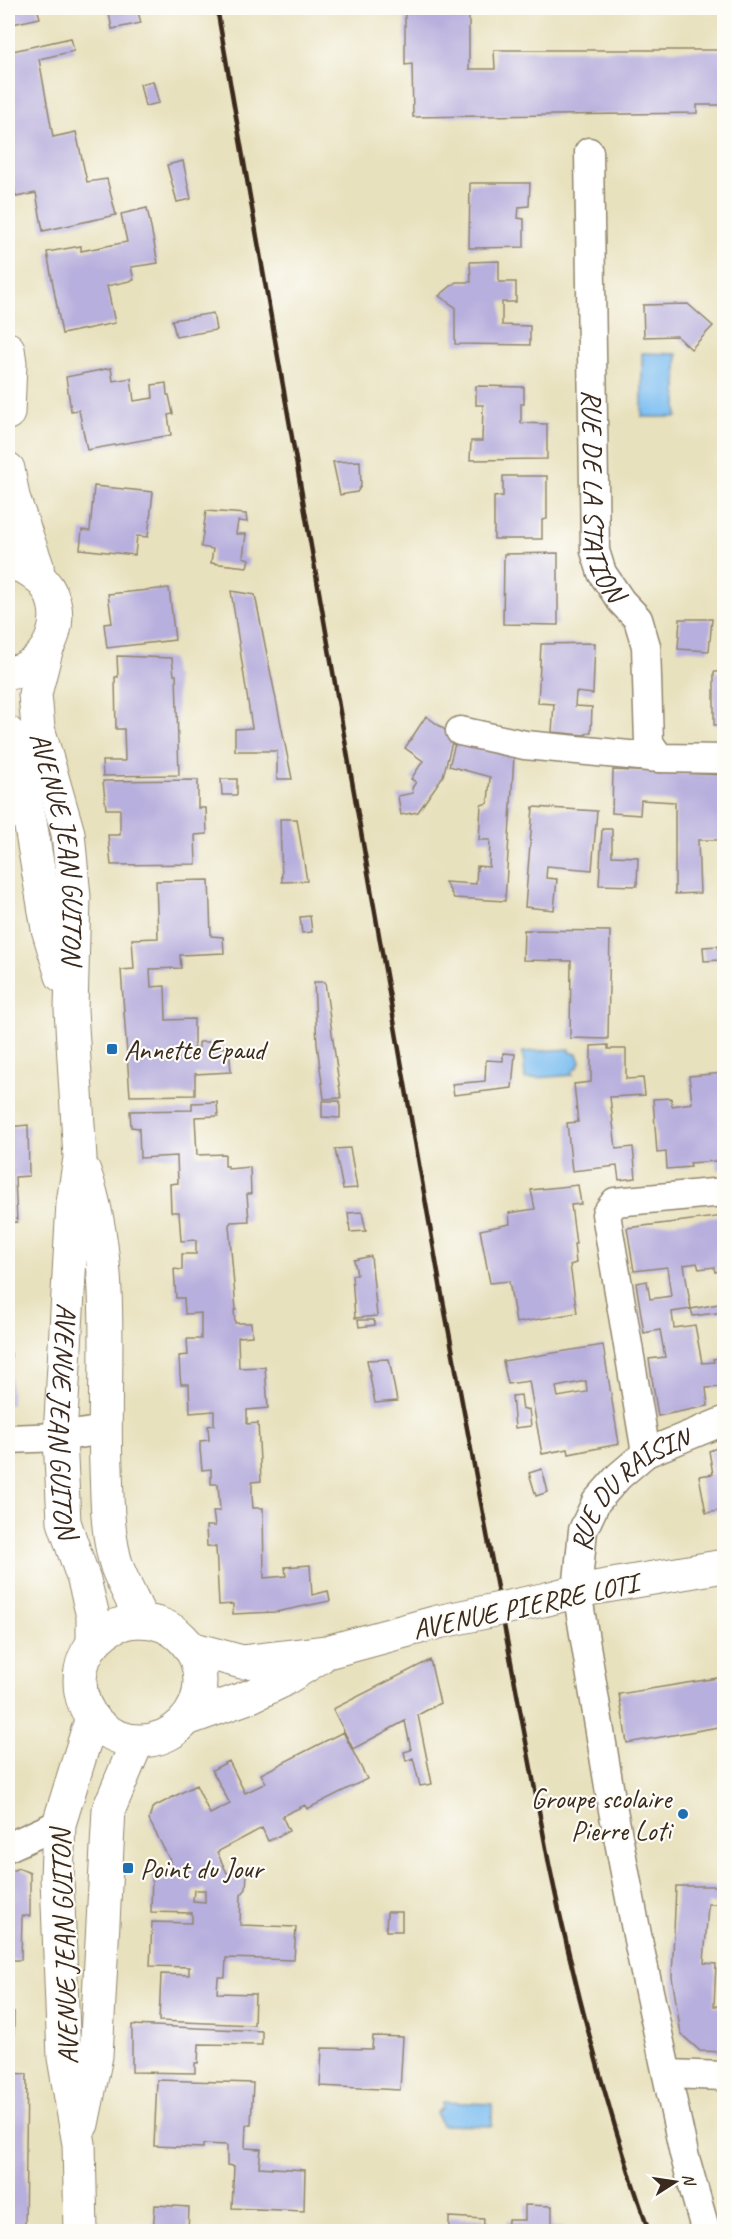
<svg xmlns="http://www.w3.org/2000/svg" width="732" height="2239" font-family="Caveat,sans-serif">
<rect width="100%" height="100%" fill="#fdfcf7"/>
<filter id="ink" filterUnits="userSpaceOnUse"><feTurbulence type="fractalNoise" baseFrequency=".0167" numOctaves="2"/><feDisplacementMap in="SourceGraphic" scale="12" xChannelSelector="R" yChannelSelector="G"/><feConvolveMatrix kernelMatrix="1 2 1 2 8 2 1 2 1" color-interpolation-filters="sRGB"/></filter>
<filter id="wash" filterUnits="userSpaceOnUse"><feTurbulence type="fractalNoise" baseFrequency=".008" numOctaves="4" result="noise"/><feDisplacementMap in="SourceGraphic" scale="24" xChannelSelector="R" yChannelSelector="G"/><feGaussianBlur stdDeviation="1.35" result="paint"/><feColorMatrix in="noise" values="0 0 0 0 0 0 0 0 0 0 0 0 0 0 0 0 0 1.4 0 .05"/><feComposite in="paint" operator="in"/></filter>
<g filter="url(#wash)">
<rect width="100%" height="100%" fill="#e8e1be"/>
<path fill="#7cbef1" stroke="#5c7488" stroke-width="1.5" d="M642 353 677 354V417H642Z
M570 1049V1052L577 1054 580 1062 578 1067 572 1071 573 1075 525 1079 523 1052Z
M442 2102 492 2104V2126L441 2125 436 2112 442 2108Z"/>
<g id="blocks">
<path fill="#b7afdd" fill-rule="evenodd" d="M8 8H37L40 18 8 25Z
M108 8H137L141 23 112 29Z
M389 8H469V69H495L494 50H724V105H697V113L413 117 412 64 405 65V11L389 12Z
M71 38 74 51 39 59 53 137 76 132 87 182 107 179 116 215 43 231 36 193 16 197 8 153V52Z
M153 81 159 103 145 106 140 84Z
M183 161 191 199 177 202 167 165Z
M470 183H530L529 206 519 207 518 218 524 219V247L469 248Z
M147 208 158 263 131 267 134 280 107 286 115 323 62 334 47 252 81 246V251L127 242 121 214Z
M499 261V282H516V302H502V325L530 326V345L455 344V307L439 296 456 282H471L470 262Z
M688 304 713 326 691 349 677 336 644 337 643 305Z
M213 313 216 330 176 337 172 320Z
M111 368 113 381 131 378 134 401 153 398 152 385 166 383 167 395H169L173 414 168 415 171 435 87 450 79 410 71 411 66 377Z
M476 386 524 387V404H521V423L547 424V459L470 460 471 441H482L483 405H476Z
M360 461 361 486 357 492 340 495 333 462Z
M503 476H547V519L542 520V539H494V497L503 496Z
M94 486 153 492 148 537 137 536 135 555 80 549 82 530 90 531Z
M206 511 246 514 247 522 238 521 236 534H246L243 557 249 559 247 567 211 563 213 549 201 547Z
M558 553V625L503 624 504 554Z
M169 588 175 640 107 648 104 624 112 623 108 594Z
M231 591 255 595 292 779H277V751H235V729L252 728Z
M680 619H712L709 651 678 649Z
M595 643 593 694 576 692 575 706 592 707 591 732 584 735 552 732 554 704 538 703 541 644Z
M117 656 172 658 174 675H176L179 775 103 776 102 761H125L124 729H116L115 677H118Z
M714 672H724V725H714Z
M426 716 453 736V739L443 776 418 812 401 815 398 796 413 793 412 788 416 782 411 779 423 761 405 748Z
M456 740 514 756 505 901 454 898 445 882 476 884 477 866 489 867 490 840H479L481 805 488 803 490 777 449 766Z
M613 770 724 775V840H698L700 893 675 894V802L641 800 640 815 612 813Z
M221 779H237V795H222Z
M198 780V808H206L207 834 195 835 196 864 111 865 108 835H120V809H106L103 781Z
M533 807 597 811 592 870 547 866 546 878 557 879 554 910 525 907Z
M280 819H297L307 881 282 882Z
M602 829H612V856L638 857 637 886 599 885Z
M209 880 211 936 223 937 224 953 180 955 181 968 150 969 151 987 165 986 166 1020 194 1019V1049L199 1048V1042H213V1048L229 1047 231 1072 195 1074V1095L130 1096 121 970 134 969 132 939 158 938 156 881Z
M310 916 312 932 302 933 300 917Z
M524 930 610 931 608 1039 570 1038 571 961 523 960Z
M718 946 720 960 704 961 703 947Z
M314 982H325L341 1098 324 1099 317 1044Z
M608 1045V1049H626V1079L643 1078 645 1095 610 1097 616 1149 633 1147 636 1178 619 1180 617 1166 572 1171 567 1123 578 1122 574 1084 591 1082V1046Z
M503 1053 515 1054 512 1088 454 1095 452 1084 485 1081 486 1060 503 1061Z
M724 1073V1170H718L716 1161 690 1163 691 1167 667 1169 666 1152 657 1153 653 1099 671 1098 672 1106 692 1103 689 1076Z
M322 1101H340V1118L322 1117Z
M217 1102 218 1116 195 1117 197 1155 225 1154V1166H228V1169L250 1167 251 1194H247L249 1221 231 1222 229 1225 236 1310H234L235 1323H251L252 1336 238 1337 239 1368 265 1367 268 1408 247 1410V1424L258 1423 261 1481 252 1482V1496L253 1508H263L264 1578 286 1576 285 1567 310 1565 312 1595 328 1591 330 1601 276 1612 233 1614V1604L219 1605 216 1547 207 1546 206 1526H215L213 1511H220L218 1484H211V1469L202 1470 200 1449V1441L209 1440 208 1426 214 1425V1411L190 1413 189 1384H181L180 1376 179 1356 188 1355 187 1339H201V1313L185 1314 184 1298H176L174 1269 182 1270V1254H196V1240L181 1241 179 1212H171L170 1184 178 1183 177 1156 140 1158 139 1128 131 1127 130 1111 192 1110V1103Z
M28 1125 29 1176 15 1177 17 1222 8 1223V1127Z
M350 1148 357 1188 343 1189 335 1149Z
M578 1185 581 1204 571 1205 576 1244H574L576 1263 570 1265 577 1313 516 1323 509 1281 490 1283 480 1230 510 1224 509 1213 535 1209 531 1190Z
M362 1212 366 1231 350 1232 348 1213Z
M724 1216V1270L715 1272 714 1267 699 1269 697 1263 684 1265 691 1309 724 1303V1312L693 1316 691 1309 672 1312 674 1328 695 1325 702 1363 714 1362 713 1359 724 1357V1387L706 1388 708 1406 658 1416 649 1359 665 1357 660 1330 644 1333 636 1283 647 1281 650 1299 671 1296 667 1267 634 1271 627 1228Z
M8 1252H11V1301H8Z
M371 1256 377 1316 355 1318 352 1275H357L354 1260Z
M358 1320H374L375 1325 359 1327Z
M603 1345 619 1444 569 1454 568 1449 542 1454 529 1381 508 1384 503 1361ZM586 1381 587 1392 558 1397 556 1387Z
M8 1353H11V1405H8Z
M389 1359 397 1401 375 1403 367 1360Z
M521 1395 523 1410 529 1409 531 1426 515 1428 512 1396Z
M724 1445V1510L706 1513 699 1476 713 1474 709 1451Z
M542 1469 548 1492 536 1496 529 1473Z
M430 1660 440 1703 418 1715 432 1784 420 1786 413 1758 406 1761 404 1752 411 1750 405 1721 353 1749 333 1709Z
M724 1677V1726L627 1743 619 1694Z
M343 1732 367 1779 307 1809 305 1805 282 1816 289 1831 268 1841 262 1828 217 1852 227 1873H247L246 1889 241 1895 240 1925 296 1927 294 1960 226 1958 225 1977H218L217 1993 255 1994 254 2025 159 2021 161 1974 189 1975V1967L150 1966 152 1922 192 1923V1913L151 1912 152 1870H175L149 1820 152 1808 196 1785 210 1814 230 1804 212 1770 229 1761 245 1793 266 1783 261 1774ZM194 1890H205V1902L193 1901Z
M18 1868 30 1873V1916H22L21 1960H8V1873Z
M676 1886H724L723 1904H708L704 1963 716 1964 714 2006H724V2052L700 2051 681 2034 672 1977Z
M387 1912H402V1931H386Z
M8 2012H14L13 2069H8Z
M132 2025 262 2031V2045L199 2044 198 2063H195V2073L132 2072Z
M373 2036 403 2037 400 2090 320 2086 322 2048 372 2049Z
M8 2073 27 2074 25 2232H8Z
M157 2080 253 2083 251 2125H246L245 2148 261 2149 259 2167 305 2170 304 2211 232 2208 234 2166 227 2165V2145L203 2144V2148L154 2146Z
M155 2205 189 2207 188 2232H153Z
M525 2205 552 2206V2227L565 2228V2232H507L508 2220H525Z
M449 2217 484 2219 483 2232H449Z"/>
</g>
</g>
<g filter="url(#ink)">
<use href="#blocks" fill-opacity="0" stroke="#92866e" stroke-width="1.5"/>
<g fill="none" stroke-linecap="round" stroke-linejoin="round">
<g stroke="#92866e" stroke-width="31">
<g id="minor">
<path id="s1" d="M589 152 595 551 602 573 621 601 638 619 646 646 649 743 660 758 724 759"/>
<path d="M460 731 525 745 660 758"/>
<path d="M8 1439 60 1437 104 1430"/>
<path d="M646 1453 606 1214 615 1202 724 1192"/>
<path d="M8 1847 59 1824"/>
<path d="M668 2074 724 2076"/>
<path id="s2" d="M706 2232 684 2154 639 1945 612 1805 577 1591 583 1530 596 1502 619 1476 646 1453 724 1421"/>
</g>
</g>
<g stroke="#92866e" stroke-width="35">
<path id="tertiary" d="M547 1599 577 1591 724 1566
M190 1648 242 1662 327 1652 438 1622
M187 1719 251 1696 280 1682 320 1657"/>
</g>
<g stroke="#92866e" stroke-width="35">
<g id="secondary">
<path d="M8 349 10 363 8 413"/>
<path d="M8 469 13 497 37 566 38 576"/>
<path d="M8 562C19 565 29 568 37 576 73 606 54 668 8 673"/>
<path id="s3" d="M46 651 35 694 38 728 68 833 74 897 71 1010 80 1158 73 1203 60 1437 64 1522 84 1580 93 1616V1644"/>
<path d="M8 733 30 821 48 929 62 976"/>
<path d="M84 1171C117 1265 102 1369 106 1467 107 1498 107 1536 117 1567 124 1585 134 1603 142 1621"/>
<circle cx="140" cy="1681" r="60"/>
<path d="M82 2124 96 2056 109 1809 137 1742"/>
<path d="M81 2232 79 2144 64 2058 57 1878 59 1824 92 1717"/>
</g>
</g>
<use href="#minor" stroke="#fff" stroke-width="28"/>
<use href="#tertiary" stroke="#fff" stroke-width="33"/>
<use href="#secondary" stroke="#fff" stroke-width="33"/>
<path stroke="#3b2a1e" stroke-width="4.5" d="M217 8 441 1290 549 1864C575 1989 607 2111 649 2232"/>
<g stroke="#92866e" stroke-width="35" stroke-linecap="butt">
<path id="tertiary-bridge" d="M438 1622 547 1599"/>
</g>
<use href="#tertiary-bridge" stroke="#fff" stroke-width="33"/>
</g>
</g>
<g fill="#1f6fb2" stroke="#fdfcf7" stroke-width="2">
<rect x="106" y="1043" width="12" height="12" rx="3"/>
<circle cx="683" cy="1814" r="6"/>
<rect x="122" y="1862" width="12" height="12" rx="3"/>
</g>
<g text-anchor="middle" dominant-baseline="central" stroke-width="4.5" stroke-linejoin="round" paint-order="stroke">
<g font-size="28" fill="#3b2a1e" stroke="#fdfcf7">
<text stroke="none"><textPath href="#s1" startOffset="345">RUE DE LA STATION</textPath></text>
<text stroke="none"><textPath href="#s3" startOffset="201">AVENUE JEAN GUITON</textPath></text>
<text stroke="none"><textPath href="#s3" startOffset="777">AVENUE JEAN GUITON</textPath></text>
<text stroke="none"><textPath href="#s2" startOffset="778">RUE DU RAISIN</textPath></text>
<text transform="translate(525 1606) rotate(-12)">AVENUE PIERRE LOTI</text>
<text transform="translate(64 1947) rotate(-92)">AVENUE JEAN GUITON</text>
</g>
<g font-size="28" fill="#3b2a1e" stroke="#fdfcf7" text-anchor="start">
<text x="124" y="1049">Annette Epaud</text>
<text x="671" y="1798" text-anchor="end">Groupe scolaire<tspan x="671" dy="32">Pierre Loti</tspan></text>
<text x="140" y="1868">Point du Jour</text>
</g>
</g>
<rect width="732" height="2239" fill="none" stroke="#fdfcf7" stroke-width="30"/>
<g transform="translate(675 2182) rotate(78)" stroke="#fdfcf7" stroke-width="4.5" paint-order="stroke">
<path d="M0-4.5L10 22L0 15L-10 22Z" fill="#3b2a1e"/>
<text y="-9" font-size="16" font-weight="bold" text-anchor="middle" fill="#3b2a1e">N</text>
</g>
</svg>
